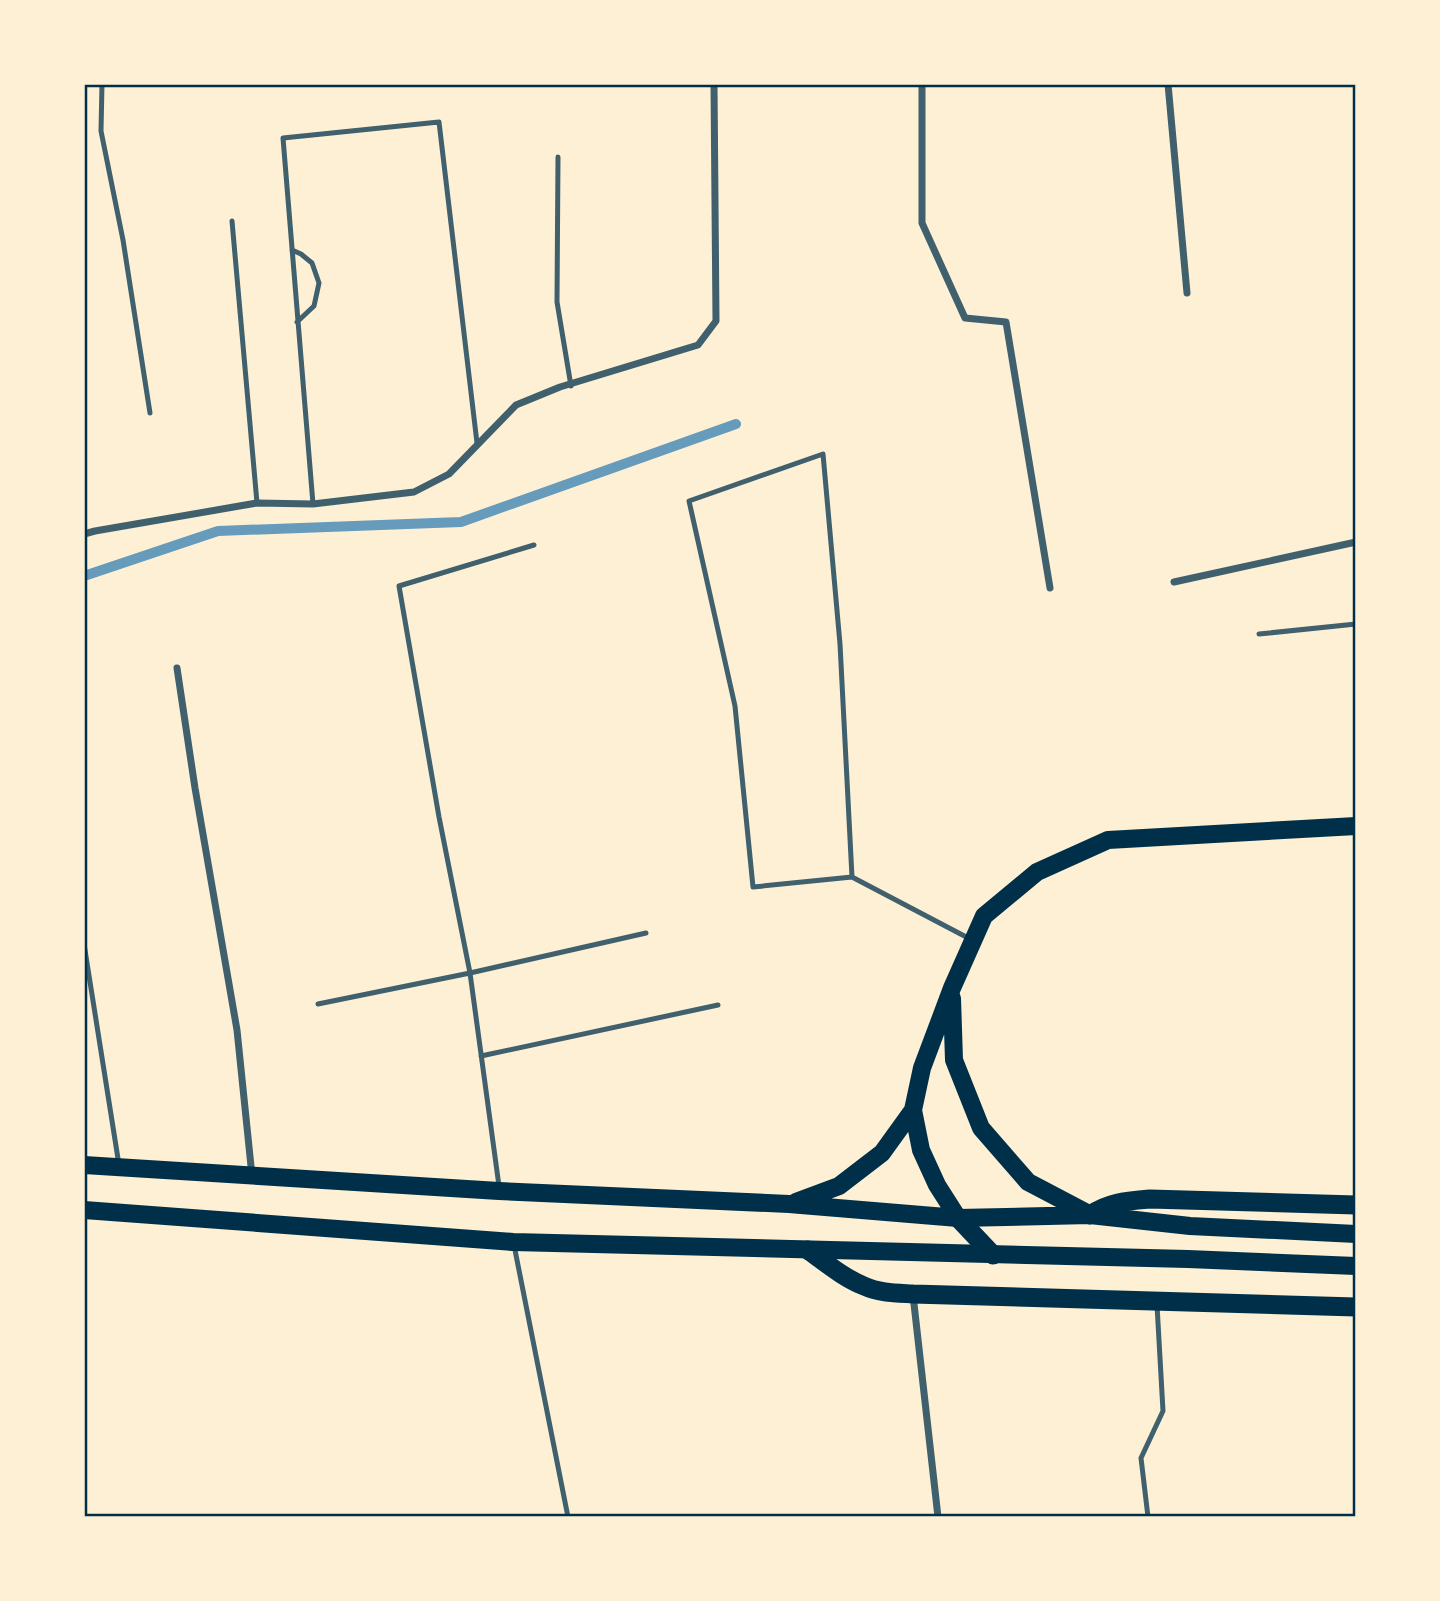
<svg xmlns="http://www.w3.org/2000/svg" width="1440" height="1601" font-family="'Fira Sans',sans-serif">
<rect width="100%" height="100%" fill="#fdf0d5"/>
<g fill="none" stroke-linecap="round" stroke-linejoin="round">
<path stroke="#669bbc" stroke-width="10" d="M84 576 218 531 461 522 736 424"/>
<path stroke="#3f606c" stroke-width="5" d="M102 84 101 131 123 240 150 413
M558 157 557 302 571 386
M232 221 257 503
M292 250 301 254 312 263 319 283 314 306 297 322
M313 504 283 138 439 122 477 443
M1259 634 1356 624
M852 877 840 644 823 454 689 501 735 706 753 887 852 877 972 940
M84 944 119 1165
M318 1004 470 973 646 933
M481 1056 718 1005
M499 1186 470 973 439 817 399 586 534 545
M514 1245 568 1517
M1148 1517 1141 1458 1163 1411 1157 1305"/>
<path stroke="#3f606c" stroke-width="7" d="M922 84V223L965 318 1006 322 1050 588
M1168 84 1187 293
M84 534 95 531 257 503 313 504 414 492 449 474 516 405 560 387 698 345 716 321 714 84
M1174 582 1356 542
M177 668 195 788 237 1030 252 1176
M913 1295 938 1517"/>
<path stroke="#003049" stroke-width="18" d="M952 998 954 1060 981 1128 1028 1182 1087 1213
M84 1165 499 1191 789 1204 958 1218 1090 1215 1190 1226 1356 1234
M796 1202 839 1186 882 1153 913 1110
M84 1210 513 1242 1188 1259 1356 1266
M958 1218 937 1185 921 1150 913 1110 922 1068 952 988 984 916 1037 872 1108 840 1356 826"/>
<path stroke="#003049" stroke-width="19" d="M1090 1215C1109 1202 1127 1201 1150 1199L1356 1205
M958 1218 993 1255
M808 1250C826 1263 844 1278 864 1286 879 1293 897 1293 913 1294L1356 1307"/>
</g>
<rect width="1440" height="1601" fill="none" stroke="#fdf0d5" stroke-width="172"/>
<rect x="86" y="86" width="1268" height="1429" fill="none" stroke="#003049" stroke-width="2.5"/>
</svg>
